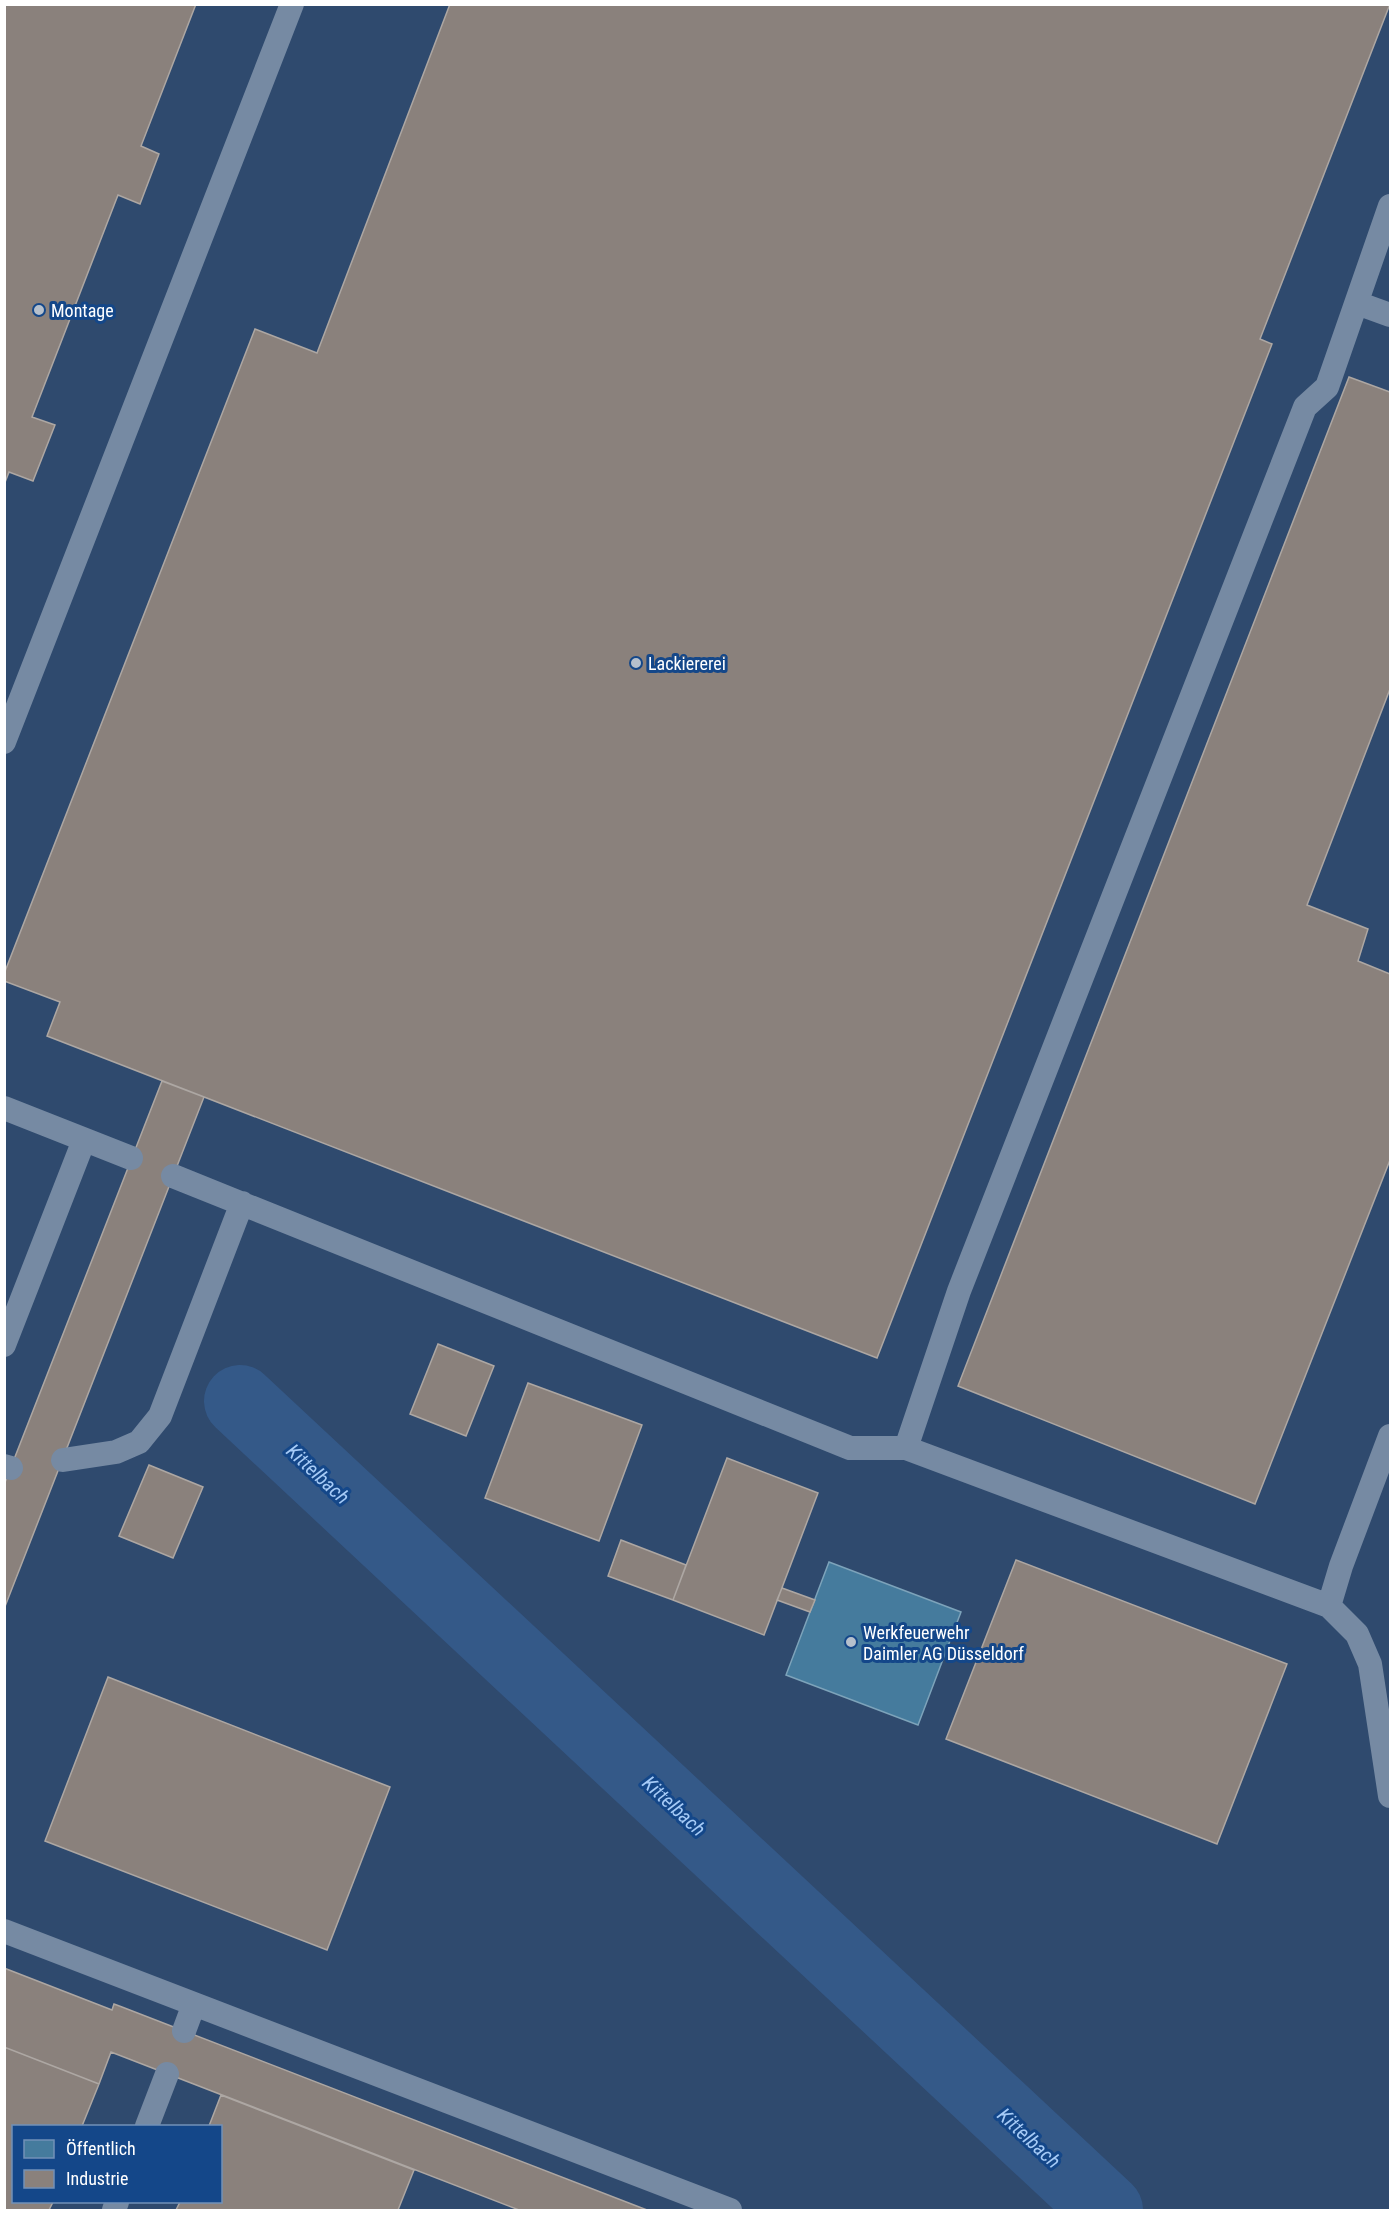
<svg xmlns="http://www.w3.org/2000/svg" width="1395" height="2215" font-family="'Roboto Condensed',sans-serif">
<rect width="100%" height="100%" fill="#2f4a6e"/>
<path fill="#457b9d" stroke="#7da3ba" stroke-width="1.5" d="M829 1562 961 1612 918 1725 786 1675Z"/>
<path fill="#8a817c" stroke="#ada7a3" stroke-width="1.5" d="M4 4H196L141 146 159 154 140 204 118 195 32 417 55 425 33 481 9 472 4 485Z
M450 4H1390L1260 339 1272 344 877 1358 47 1036 60 1002 4 981V974L255 329 317 353Z
M1349 377 1390 392V689L1307 905 1368 929 1358 961 1390 974V1160L1255 1504 958 1386Z
M162 1081 204 1097 4 1609V1485Z
M438 1344 494 1366 466 1436 410 1414Z
M528 1383 642 1425 599 1541 485 1498Z
M727 1458 818 1493 764 1635 673 1600Z
M149 1465 203 1487 173 1558 119 1536Z
M621 1540 686 1565 673 1600 608 1576Z
M1016 1560 1287 1664 1217 1844 946 1739Z
M782 1588 815 1600 810 1612 777 1600Z
M108 1677 390 1787 327 1950 45 1841Z
M4 1968 112 2010 114 2004 122 2007 647 2210H519L111 2052 99 2084 4 2047Z
M4 2047 99 2084 82 2126H14V2202H53L49 2210H4Z
M221 2095 414 2170 398 2210H176L180 2202H220V2126H209Z"/>
<g fill="none" stroke-linecap="round" stroke-linejoin="round">
<path stroke="#345988" stroke-width="72" d="M240 1401 1107 2210"/>
<path stroke="#768aa3" stroke-width="24" d="M1357 303 1390 315
M4 742 292 4
M4 1108 131 1158
M173 1176 850 1448H906L1329 1606 1357 1634 1370 1664 1390 1796
M4 1345 84 1140
M906 1448 959 1291 1305 407 1327 387 1390 206
M63 1460 116 1452 139 1442 160 1416 242 1203
M4 1466 11 1468
M1329 1606 1341 1566 1390 1436
M4 1931 730 2210
M184 2031 194 2004
M147 2126 167 2074
M114 2210 117 2202"/>
</g>
<g fill="#b6c0cc" stroke="#144789" stroke-width="2">
<circle cx="39" cy="310" r="6"/>
<circle cx="636" cy="663" r="6"/>
<circle cx="851" cy="1642" r="6"/>
</g>
<g text-anchor="middle" dominant-baseline="central" stroke-width="6" stroke-linejoin="round" paint-order="stroke">
<g font-size="18" fill="#fff" stroke="#144789" text-anchor="start">
<text x="51" y="310">Montage</text>
<text x="648" y="663">Lackiererei</text>
<text x="863" y="1632">Werkfeuerwehr<tspan x="863" dy="21">Daimler AG Düsseldorf</tspan></text>
</g>
<g font-size="20" font-style="italic" fill="#a6cbf7" stroke="#144789">
<text transform="translate(318 1474) rotate(43)">Kittelbach</text>
<text transform="translate(674 1806) rotate(43)">Kittelbach</text>
<text transform="translate(1029 2138) rotate(43)">Kittelbach</text>
</g>
</g>
<rect width="1395" height="2215" fill="none" stroke="#ffffff" stroke-width="12"/>
<rect x="12" y="2125" width="210" height="78" fill="#144789" stroke="#7291b8" stroke-width="1.5"/>
<rect x="24" y="2140" width="30" height="18" fill="#457b9d" stroke="#7291b8" stroke-width="1.5"/>
<text x="66" y="2155" font-size="18" fill="#ffffff">Öffentlich</text>
<rect x="24" y="2170" width="30" height="18" fill="#8a817c" stroke="#7291b8" stroke-width="1.5"/>
<text x="66" y="2185" font-size="18" fill="#ffffff">Industrie</text>
</svg>
